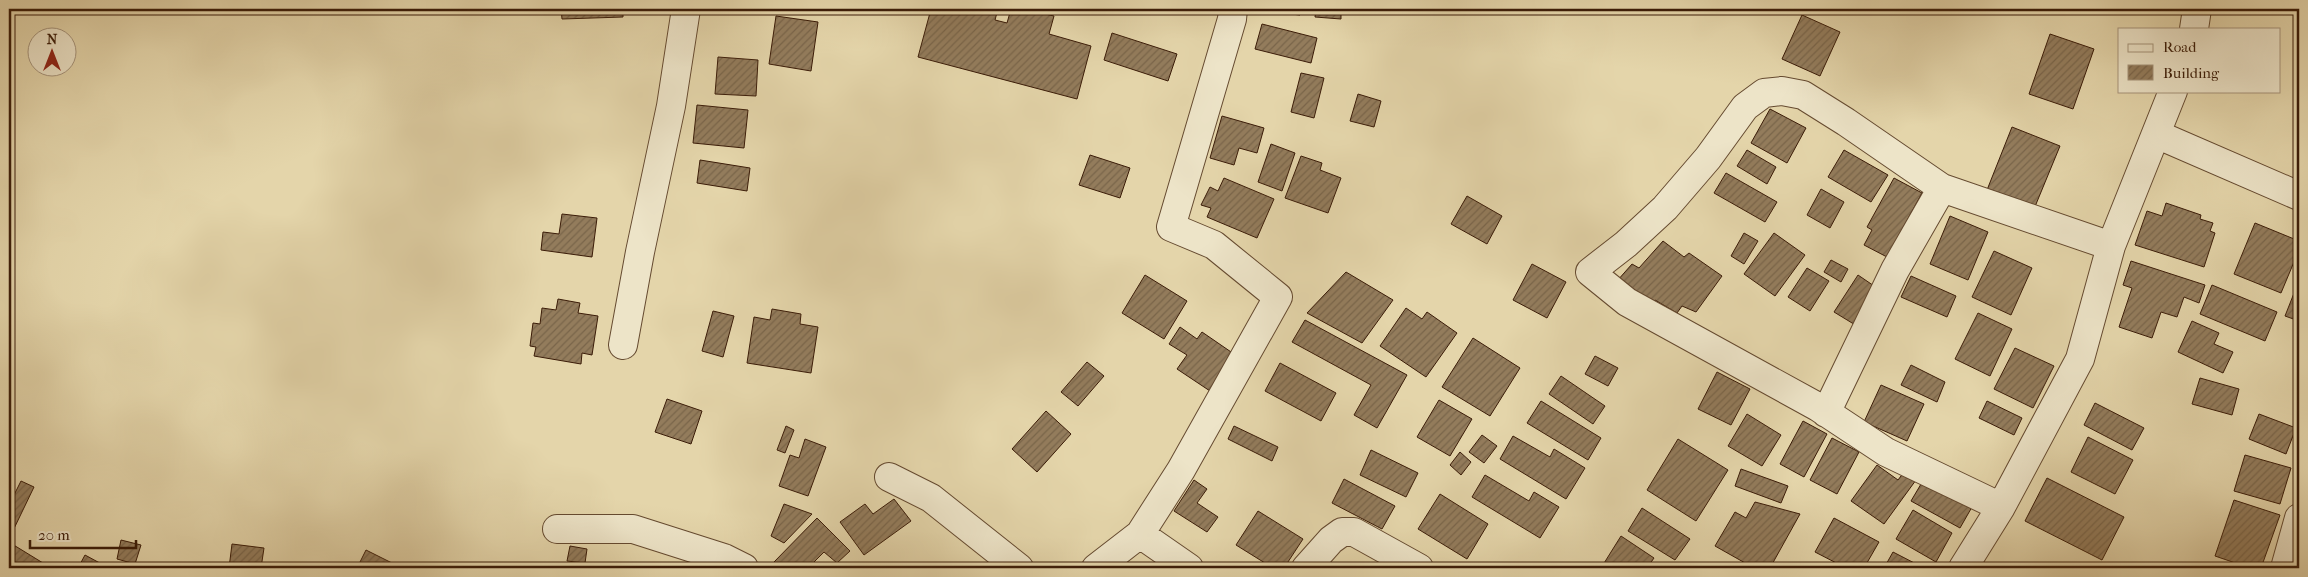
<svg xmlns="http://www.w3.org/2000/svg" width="2308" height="577" font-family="'IM FELL French Canon',serif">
<defs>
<pattern id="building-hatch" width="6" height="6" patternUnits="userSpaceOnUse" patternTransform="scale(1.25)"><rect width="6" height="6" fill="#937c5c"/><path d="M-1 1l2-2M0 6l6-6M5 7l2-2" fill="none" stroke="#79654a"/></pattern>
</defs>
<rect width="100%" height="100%" fill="#e4d5aa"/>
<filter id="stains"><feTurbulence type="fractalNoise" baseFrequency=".004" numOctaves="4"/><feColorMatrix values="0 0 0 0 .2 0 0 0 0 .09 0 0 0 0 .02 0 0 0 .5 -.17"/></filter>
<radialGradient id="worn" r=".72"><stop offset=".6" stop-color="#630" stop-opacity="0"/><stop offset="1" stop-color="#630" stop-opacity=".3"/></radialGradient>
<path fill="url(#building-hatch)" stroke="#3b1c08" d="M561 9H623V17L562 19Z
M931 9H998L995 20 1007 23 1011 9H1023L1054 16 1049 34 1091 46 1077 99 918 57Z
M1182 9H1202L1201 14Z
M1244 9H1300V15Z
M1316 9H1341V19L1315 17Z
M1802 15 1840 32 1820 76 1782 59Z
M776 16 818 22 811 71 769 64Z
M1262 24 1317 38 1311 63 1255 49Z
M1112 33 1177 54 1168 81 1104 60Z
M2050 34 2094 49 2073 109 2029 94Z
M718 57 758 60 756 96 715 94Z
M1301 73 1324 78 1314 118 1291 112Z
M1358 94 1381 101 1374 127 1350 121Z
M697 105 748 110 744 148 693 143Z
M1770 109 1806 128 1787 163 1751 143Z
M1222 116 1264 128 1257 153 1239 148 1234 165 1210 158Z
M2012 127 2060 146 2034 209 1987 190Z
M1271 144 1295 153 1282 191 1258 182Z
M1747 150 1776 167 1767 184 1737 166Z
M1844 150 1888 175 1871 202 1828 177Z
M1090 155 1130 168 1120 198 1079 185Z
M1301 156 1322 163 1320 170 1341 178 1328 213 1285 198Z
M700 160 750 168 747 191 697 183Z
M1726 173 1777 202 1765 222 1714 193Z
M1224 178 1274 199 1257 238 1207 217 1211 208 1201 205 1210 187 1218 191Z
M1894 178 1922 193 1887 257 1864 245 1872 230 1867 227Z
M1821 189 1844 202 1830 228 1807 215Z
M1467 196 1502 216 1487 244 1451 224Z
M2166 203 2201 215 2200 219 2213 223 2210 231 2215 233 2204 267 2135 245 2147 211 2162 216Z
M562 214 597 218 592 257 541 250 543 232 559 234Z
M1950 216 1988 232 1968 280 1930 264Z
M2255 223 2299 241V250L2281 293 2234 274Z
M1744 233 1758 241 1744 264 1731 256Z
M1774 233 1805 255 1775 296 1744 274Z
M1663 241 1684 257 1689 253 1722 276 1696 312 1682 306 1677 313 1655 300 1651 305 1617 281 1632 264 1639 268Z
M1994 251 2032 268 2011 315 1972 297Z
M1831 260 1848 269 1841 282 1824 272Z
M2131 261 2205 285 2199 303 2184 297 2177 317 2161 312 2152 338 2119 327 2132 288 2123 285Z
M1532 264 1566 282 1547 318 1513 300Z
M1807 268 1829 281 1810 311 1788 297Z
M1346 272 1393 300 1362 343 1307 313Z
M1145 275 1187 301 1164 339 1122 313Z
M1858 275 1880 290 1857 326 1834 312Z
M1911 276 1956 296 1947 317 1901 297Z
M2298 283H2299V321L2285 316Z
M2212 285 2277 312 2265 341 2200 314Z
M558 299 580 303 578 313 598 316 592 355 582 353 581 364 534 356 536 347 530 346 533 323 540 324 542 308 556 310Z
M1406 308 1422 319 1427 312 1457 333 1426 377 1380 346Z
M772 309 801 314 800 324 818 327 811 373 747 363 754 317 770 320Z
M713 311 734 316 723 357 702 351Z
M1978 313 2012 329 1990 376 1955 359Z
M1305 320 1407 375 1377 428 1354 415 1371 385 1292 342Z
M2192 321 2219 333 2214 344 2233 352 2223 373 2178 352Z
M1180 327 1197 339 1202 332 1234 354 1210 391 1177 369 1187 355 1169 344Z
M1473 338 1520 368 1490 416 1442 387Z
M2015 348 2054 366 2033 408 1994 389Z
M1595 356 1618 368 1608 386 1585 374Z
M1087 362 1104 376 1078 406 1061 392Z
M1280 363 1336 393 1321 421 1265 391Z
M1911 365 1945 382 1937 402 1901 385Z
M1717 372 1750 389 1731 425 1698 409Z
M1561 376 1605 406 1593 424 1549 394Z
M2200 378 2239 389 2232 415 2192 404Z
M1881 385 1924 404 1907 441 1864 422Z
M667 399 702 411 691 444 655 432Z
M1439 400 1472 419 1450 456 1417 437Z
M1541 401 1601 438 1588 460 1527 423Z
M1987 401 2022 418 2014 435 1979 418Z
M2095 403 2144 428 2132 450 2084 425Z
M1046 411 1071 434 1037 472 1012 449Z
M1747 414 1781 435 1762 466 1728 446Z
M2259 414 2296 428 2286 454 2249 439Z
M1803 421 1827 434 1804 477 1780 464Z
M786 426 794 430 785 453 777 450Z
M1234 426 1278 447 1272 461 1228 439Z
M1482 435 1497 446 1484 463 1469 452Z
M1513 436 1550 457 1554 449 1585 468 1566 499 1500 459Z
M2088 437 2133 460 2115 494 2071 472Z
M1832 438 1859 452 1837 494 1810 480Z
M805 439 826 447 808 496 779 486 790 455 799 458Z
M1678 439 1728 470 1696 521 1647 490Z
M1371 450 1418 473 1406 497 1360 475Z
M1460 452 1471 462 1461 475 1450 465Z
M2245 455 2291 468 2280 504 2234 491Z
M1877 465 1898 480 1904 472 1916 480 1884 524 1851 501Z
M1741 469 1788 486 1781 503 1735 486Z
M1485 475 1529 501 1534 492 1559 507 1540 538 1472 497Z
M2047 478 2124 517 2102 560 2025 521Z
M1344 479 1395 506 1382 529 1332 503Z
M1924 479 1972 507 1960 528 1911 501Z
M1194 480 1207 489 1197 503 1218 517 1207 532 1174 511Z
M21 481 34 487 9 539V500L11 501Z
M1440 494 1488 524 1467 559 1418 529Z
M894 499 911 521 864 555 840 522 865 504 873 514Z
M2234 500 2280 515 2261 568H2250L2215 556Z
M1755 502 1800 514 1770 568H1754L1715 546 1735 512 1746 518Z
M784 504 812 514 784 543 771 536Z
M1642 508 1690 539 1675 560 1628 531Z
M1913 510 1952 533 1936 562 1896 539Z
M1258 511 1303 539 1284 568H1273L1236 545Z
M817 518 850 551 837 563 824 552 808 568H781L774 562Z
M1834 518 1879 542 1864 568H1846L1815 552Z
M1621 536 1654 558 1647 568H1601Z
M121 540 141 545 135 564 117 559Z
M12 544 43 563 40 568H14L9 565V549Z
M232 544 264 548 261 568H229Z
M570 546 587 549 585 563 567 561Z
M366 550 396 565 394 568H357Z
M1893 552 1924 568H1884Z
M85 555 109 568H78Z
M975 563 979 568H967Z
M1549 563 1558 568H1546Z
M570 564 580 568H568Z"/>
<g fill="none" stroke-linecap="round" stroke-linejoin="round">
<g stroke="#654a30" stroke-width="30">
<path id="minor" d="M2194 29 2197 9
M2156 134 2299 196
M623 345 640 252 671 106 686 9
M1826 413 1895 270 1942 188
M889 477 931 498 1019 568
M2001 507 1886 452 1818 407 1627 302 1590 272 1626 244 1665 208 1708 158 1745 107 1764 93 1782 91 1803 95 1846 122 1942 188 2111 246
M557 529H633L724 558 744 568
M1140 534 1189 568
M1096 568 1140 534 1181 470 1278 297 1214 245 1171 227 1232 19 1233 9
M1306 568 1331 540 1342 532H1354L1419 568
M1963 568 2001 507 2080 359 2111 246 2173 91
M2285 568 2299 518"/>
</g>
<use href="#minor" stroke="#ede4c8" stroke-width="28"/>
</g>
<rect width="2308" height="577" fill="none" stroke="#e4d5aa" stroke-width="30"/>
<rect x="10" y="10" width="2288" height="557" fill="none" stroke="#3b1c08" stroke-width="2.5"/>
<rect x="15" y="15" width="2278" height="547" fill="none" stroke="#3b1c08"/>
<rect x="2118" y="28" width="162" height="65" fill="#ede4c8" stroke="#a6947b"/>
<rect x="2128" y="44" width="25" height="8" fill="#ede4c8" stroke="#a6947b"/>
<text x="2163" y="52" font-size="15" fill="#3b1c08">Road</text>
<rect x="2128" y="65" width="25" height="15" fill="url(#building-hatch)" stroke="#a6947b"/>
<text x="2163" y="78" font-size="15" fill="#3b1c08">Building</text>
<g transform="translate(52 52)"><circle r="24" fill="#ede4c8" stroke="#a6947b"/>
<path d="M0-4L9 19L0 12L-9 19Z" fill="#8f2418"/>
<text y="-8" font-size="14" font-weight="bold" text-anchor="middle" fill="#3b1c08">N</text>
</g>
<path d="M30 540v8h106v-8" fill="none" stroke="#3b1c08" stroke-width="2.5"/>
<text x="38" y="540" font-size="15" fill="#3b1c08" stroke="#ede4c8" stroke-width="4" paint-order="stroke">20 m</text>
<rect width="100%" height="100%" filter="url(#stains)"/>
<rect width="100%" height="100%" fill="url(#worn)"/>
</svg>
